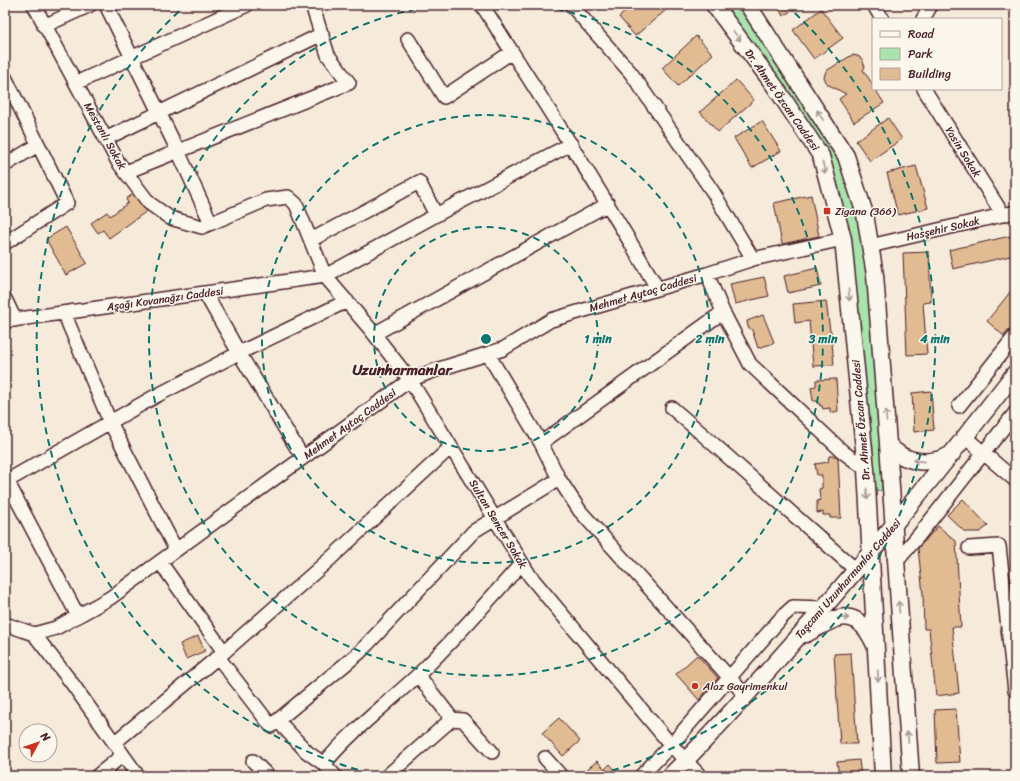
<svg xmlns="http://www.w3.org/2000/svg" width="1020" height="781" font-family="Sriracha,sans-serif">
<rect width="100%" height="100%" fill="#f6ebda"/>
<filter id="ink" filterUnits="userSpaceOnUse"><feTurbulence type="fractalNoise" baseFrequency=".025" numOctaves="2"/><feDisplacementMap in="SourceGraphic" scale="8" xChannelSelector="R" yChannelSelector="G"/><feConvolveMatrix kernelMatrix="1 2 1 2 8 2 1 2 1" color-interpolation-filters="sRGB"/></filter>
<g filter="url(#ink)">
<path fill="#a7e5ac" stroke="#78826c" d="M725 5H741L838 157 851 189 864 244 881 419 882 490 873 491 840 197 761 59Z"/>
<path fill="#e1bb92" stroke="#4a1f2b" d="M634 5H672L635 36 619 17Z
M777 5H801L783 16Z
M821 9 843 38 814 59 793 30Z
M696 36 713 54 678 86 662 68Z
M852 55 858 56 862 59 865 67 863 70 873 85V89H875L884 103 854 122 839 99 846 94 827 84 824 77 826 71Z
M736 80 754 100 718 132 700 112Z
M888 118 902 139 870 161 856 141Z
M762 121 781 151 752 168 734 138Z
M916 166 928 208 898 215 887 173Z
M133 194 147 211 109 238 103 230 98 233 91 223 107 212 110 216 128 203 126 199Z
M811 195 819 236 782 244 774 203Z
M66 227 87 263 66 275 46 239Z
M1010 236 1015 255 953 269 949 250Z
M929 252 931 302 923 303 927 354 907 355 903 253Z
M817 268 821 286 788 293 784 276Z
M764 277 769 296 735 304 730 284Z
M1015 286V322L1004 336 987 321Z
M826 301 830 331H831L834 365 813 366 809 321 795 323 793 304Z
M763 315 774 342 771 344 758 348 752 330 748 327 747 321Z
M836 379 838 411 830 413V408L823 409 822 406H820V404H818L817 401H813L811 387 816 386V380Z
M931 391 934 430 914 432 912 393Z
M829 456H836L838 458 841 518H830V515H823V512L817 513V501L820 500 819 489 822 488V475H817L815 464 828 462Z
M963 499 988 526 980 532H965L947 515Z
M938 526 956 541 961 627H952L959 693 936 696 929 629H924L923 594 918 548Z
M198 636 205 651 186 659 180 644Z
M851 653 857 744H840L834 654Z
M697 655 718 678 699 700 676 674Z
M956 709 960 762 937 763 935 710Z
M559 718 580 741 563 756 542 733Z
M859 760 861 776H839L837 762Z
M597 761 605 769 610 764 620 776H579Z"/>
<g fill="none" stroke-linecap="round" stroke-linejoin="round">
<g stroke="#4a1f2b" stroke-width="16">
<path id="minor" d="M34 5 118 162 149 203 170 218 202 227 266 200 288 197 296 204 325 276 371 330 410 380 530 576 671 745 700 776
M106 5 178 151 211 223
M482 5C542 99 602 192 657 288
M571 5 631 73 713 192 753 259
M874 5 882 19
M923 19 931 5
M44 26 90 5
M408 39 444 97 512 52
M5 77 67 203 5 243
M76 83 247 5
M924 89 1003 215
M105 139 322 34
M5 165 38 145
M126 172 349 83 328 55 312 5
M311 240 419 182 436 215
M870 246 1015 212
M707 274 723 312 750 364 843 452 866 469
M205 293 239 353 303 458
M5 299 15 320
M64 313 110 422 176 550
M5 321 325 276 447 209 571 144
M374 334 608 204
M488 354 541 443 559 479 580 511 746 696
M959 406 1015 336
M672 408 701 433 856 570
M966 438 1015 480
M541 443 723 312
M5 477 78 616
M5 482 154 397 239 353 347 301
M969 548 999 546 1015 691
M160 562 224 652
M896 562 919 535 1015 413
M5 624 34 634 56 628 110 598 410 380 433 371 503 349 551 320 707 274 753 259 843 239
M34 634 71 682 138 776
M218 657 271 726 360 652 474 531 559 479
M452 719 463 720 492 752
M278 721 307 752 324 764 335 776
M114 743 224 652 331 558 451 447
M545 758 561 776
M253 761 268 776
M324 764C352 730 387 704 419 674 455 639 488 601 522 563
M97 776 123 755
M387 776 452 719 418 675
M641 776 671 745 782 617 793 607 825 608"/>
</g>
<g stroke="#4a1f2b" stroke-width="19">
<path id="major" d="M714 5 774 85 821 156 843 239 866 469 883 776
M748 5 846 156 865 214 875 275 888 444 911 776
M888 444C904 464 930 466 952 454
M806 634C837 617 856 603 875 645
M670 776C712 735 751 690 791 645 869 557 943 466 1015 373"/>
</g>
<use href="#minor" stroke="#fbf7ec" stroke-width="13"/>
<use href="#major" stroke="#fbf7ec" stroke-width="16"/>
</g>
<defs><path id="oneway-shaft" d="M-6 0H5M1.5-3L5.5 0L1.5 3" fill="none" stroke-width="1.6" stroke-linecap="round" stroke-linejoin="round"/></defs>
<g stroke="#ab9695">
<use href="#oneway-shaft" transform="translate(737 36) rotate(53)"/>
<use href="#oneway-shaft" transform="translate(820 115) rotate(-122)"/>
<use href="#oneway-shaft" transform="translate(824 168) rotate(75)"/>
<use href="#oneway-shaft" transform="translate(849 295) rotate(85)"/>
<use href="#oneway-shaft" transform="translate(886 416) rotate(-95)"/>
<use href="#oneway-shaft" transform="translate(919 461) rotate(-174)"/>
<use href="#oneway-shaft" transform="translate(867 494) rotate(86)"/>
<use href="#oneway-shaft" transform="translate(899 607) rotate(-94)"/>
<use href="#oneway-shaft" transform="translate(843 618) rotate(-2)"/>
<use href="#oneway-shaft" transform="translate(878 676) rotate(87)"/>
<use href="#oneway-shaft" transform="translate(908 737) rotate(-94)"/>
</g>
</g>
<g fill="none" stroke="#0f766e" stroke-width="2" stroke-dasharray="7 5">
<circle cx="486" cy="339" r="112"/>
<circle cx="486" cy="339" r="224"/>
<path d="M533 5A337 337 0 1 1 439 5"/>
<path d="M381 776A449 449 0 0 1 186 5M786 5A449 449 0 0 1 591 776"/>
</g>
<g fill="#c8321e" stroke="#fbf7ec" stroke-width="1.5">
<rect x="823" y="207" width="8" height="8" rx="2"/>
<circle cx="695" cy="686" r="4"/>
</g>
<g text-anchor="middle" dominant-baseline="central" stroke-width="3" stroke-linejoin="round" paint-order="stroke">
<g font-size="11" fill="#4a1f2b" stroke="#fbf7ec">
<text transform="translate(782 100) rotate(55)">Dr. Ahmet Özcan Caddesi</text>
<text transform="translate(105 136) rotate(61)">Mestanlı Sokak</text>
<text transform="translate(963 152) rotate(58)">Yasin Sokak</text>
<text transform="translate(943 229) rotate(-13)">Hasşehir Sokak</text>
<text transform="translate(643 293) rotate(-16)">Mehmet Aytaç Caddesi</text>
<text transform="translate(165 299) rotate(-8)">Aşağı Kovanağzı Caddesi</text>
<text transform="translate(861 420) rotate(-95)">Dr. Ahmet Özcan Caddesi</text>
<text transform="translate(350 424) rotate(-36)">Mehmet Aytaç Caddesi</text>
<text transform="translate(498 524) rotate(59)">Sultan Sencer Sokak</text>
<text transform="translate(848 579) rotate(-49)">Taşcami Uzunharmanlar Caddesi</text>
</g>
<g font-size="11" fill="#4a1f2b" stroke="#fbf7ec" text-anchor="start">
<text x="835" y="211">Zigana (366)</text>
<text x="703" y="686">Alaz Gayrimenkul</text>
</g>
<g font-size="15" font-weight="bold" fill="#4a1f2b" stroke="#fbf7ec">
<text x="402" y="370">Uzunharmanlar</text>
</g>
</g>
<circle cx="486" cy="339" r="6" fill="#0f766e" stroke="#fbf7ec" stroke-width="2"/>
<g font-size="12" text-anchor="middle" font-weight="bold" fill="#0f766e" stroke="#fbf7ec" stroke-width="3" stroke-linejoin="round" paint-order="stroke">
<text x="598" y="343">1 min</text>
<text x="710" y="343">2 min</text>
<text x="823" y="343">3 min</text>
<text x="935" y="343">4 min</text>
</g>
<rect width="1020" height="781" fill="none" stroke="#fbf7ec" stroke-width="20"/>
<rect x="10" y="10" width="1000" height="761" fill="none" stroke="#4a1f2b" stroke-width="1.5" filter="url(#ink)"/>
<rect x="872" y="18" width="130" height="72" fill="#fbf7ec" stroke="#b4a19f"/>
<rect x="880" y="31" width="20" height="6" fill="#fbf7ec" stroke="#b4a19f"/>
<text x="908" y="38" font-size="12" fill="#4a1f2b">Road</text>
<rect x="880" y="48" width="20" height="12" fill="#a7e5ac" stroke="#b4a19f"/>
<text x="908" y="58" font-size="12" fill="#4a1f2b">Park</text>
<rect x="880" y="68" width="20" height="12" fill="#e1bb92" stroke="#b4a19f"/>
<text x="908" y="78" font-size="12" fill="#4a1f2b">Building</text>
<g transform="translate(38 743) rotate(50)"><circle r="19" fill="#fbf7ec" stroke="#b4a19f"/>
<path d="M0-3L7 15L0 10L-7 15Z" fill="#c8321e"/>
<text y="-6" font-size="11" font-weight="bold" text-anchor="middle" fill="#4a1f2b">N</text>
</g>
</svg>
